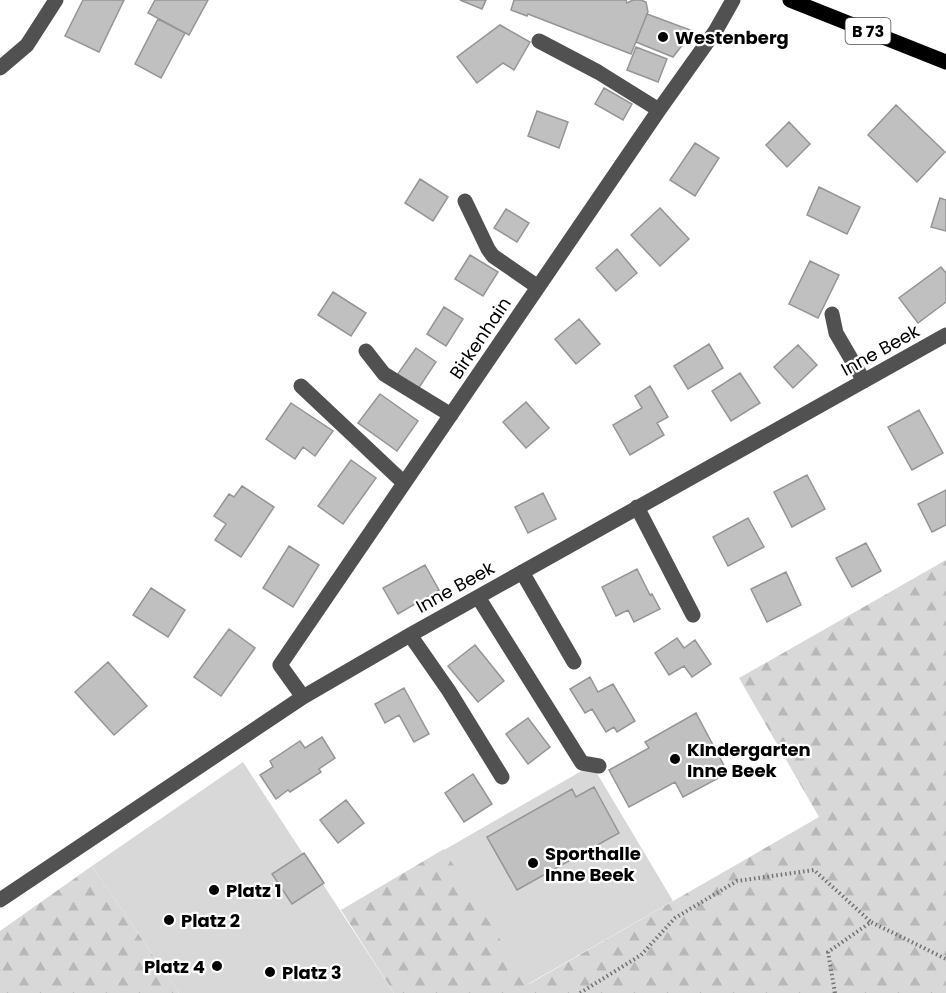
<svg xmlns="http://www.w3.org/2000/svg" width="946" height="993" font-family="Poppins,sans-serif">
<defs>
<pattern id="forest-firs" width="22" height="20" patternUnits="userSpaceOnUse" patternTransform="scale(1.5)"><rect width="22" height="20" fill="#d8d8d8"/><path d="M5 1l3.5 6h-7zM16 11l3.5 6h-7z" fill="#b8b8b8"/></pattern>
</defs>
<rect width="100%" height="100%" fill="#fff"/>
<path fill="url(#forest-firs)" d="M946 560V993H394L341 910 444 849 529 984 819 817 739 678Z
M92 866 179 993H0V931Z"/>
<path fill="#d8d8d8" d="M243 762 394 993H179L92 866Z
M592 765 673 901 528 984 444 850Z"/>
<path fill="#c0c0c0" stroke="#959595" stroke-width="1.5" d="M83 0H124L99 52 65 36Z
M155 0H208L189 35 148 13Z
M460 0H486L482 9Z
M514 0H626L627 3 633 0H641L646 2 648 12 631 54 528 14 527 16 511 10Z
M647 14 693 31 673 57 636 42Z
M158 19 185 33 161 78 135 64Z
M500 25 530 42 514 70 503 63 477 83 457 57Z
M636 47 667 59 658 82 627 70Z
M604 88 632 104 623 120 595 104Z
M896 105 945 152 917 182 868 135Z
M537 111 568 122 559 148 528 136Z
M789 122 810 144 787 167 766 145Z
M695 143 719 158 695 196 670 180Z
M420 179 448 197 433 221 405 203Z
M819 187 860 207 847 234 807 215Z
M940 198 946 200V231L931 227Z
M660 208 689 239 660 266 631 235Z
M506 209 529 223 517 242 494 228Z
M617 249 637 273 616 291 596 268Z
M470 255 498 272 483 296 455 279Z
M810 261 839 275 818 318 789 304Z
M941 267 946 273V302L918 323 899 298Z
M333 292 366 313 351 336 318 315Z
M444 307 463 319 446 346 427 334Z
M579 319 600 344 576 364 555 339Z
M709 344 723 368 688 389 674 366Z
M798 345 817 365 793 388 774 367Z
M416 348 436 362 418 389 397 375Z
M740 373 760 403 731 421 712 391Z
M650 386 668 417 657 423 664 435 630 455 613 425 642 408 635 396Z
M380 394 418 421 397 451 358 423Z
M526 402 549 428 526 448 503 422Z
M291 403 333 431 315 456 303 447 295 459 266 439Z
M919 410 943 453 912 470 888 427Z
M351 460 376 478 343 524 318 506Z
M807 475 825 509 792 527 774 492Z
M242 486 274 507 241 557 215 540 226 524 214 516 229 494 234 497Z
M946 490V525L932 532 918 504Z
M543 493 556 519 528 533 515 507Z
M748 518 764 547 728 566 713 537Z
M866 543 881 571 852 587 836 558Z
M289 546 319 565 293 607 263 588Z
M425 565 439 590 398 614 383 588Z
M637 569 650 595 652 594 660 609 634 622 628 610 616 616 602 587Z
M786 572 801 605 767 622 751 589Z
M151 588 185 610 168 637 133 615Z
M229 629 255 648 221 696 194 677Z
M677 638 684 648 695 640 711 664 692 677 684 666 669 675 655 653Z
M475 645 504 681 478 702 448 666Z
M108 662 147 706 114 735 75 692Z
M590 677 598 692 613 684 635 721 617 732 614 727 606 732 592 709 585 713 570 689Z
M404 688 429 734 414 742 399 715 385 723 375 704Z
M696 713 728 773 683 797 675 782 629 807 609 770 649 748 645 742Z
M528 718 550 747 528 764 506 734Z
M322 737 335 758 319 769 321 772 290 792 288 790 276 799 260 775 273 767 270 761 300 741 305 748Z
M473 774 492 804 464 822 445 793Z
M594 787 619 833 517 890 487 837 572 789 576 797Z
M346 800 364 823 338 843 320 820Z
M304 853 324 883 292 904 272 874Z"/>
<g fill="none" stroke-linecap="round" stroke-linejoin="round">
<path stroke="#737373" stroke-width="4" stroke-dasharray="1.5 3" stroke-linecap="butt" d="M580 993 641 955 675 918 737 881 814 870 871 922
M835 993 828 952 871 922 946 959"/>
<path stroke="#515151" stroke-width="15" d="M539 41 598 72 659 110
M0 68 27 45 56 0
M465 201 488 249 493 256 538 287
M832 314 836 333 864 381
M366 351 384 374 451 415
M301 386 404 483
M637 507 693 615
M522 572 574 662
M478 597 582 763 599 766
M410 635 449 691 502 777
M303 697 280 665 659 110 716 30 733 0
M0 900 303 697 410 635 946 335"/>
<path stroke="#000" stroke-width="15" d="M790 0 946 62"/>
</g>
<g fill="#000" stroke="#fff" stroke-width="2">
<circle cx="663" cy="37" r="6"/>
<circle cx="675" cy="759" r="6"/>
<circle cx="533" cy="863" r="6"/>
<circle cx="214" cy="890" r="6"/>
<circle cx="169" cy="920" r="6"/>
<circle cx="217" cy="966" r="6"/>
<circle cx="270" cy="972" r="6"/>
</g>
<g text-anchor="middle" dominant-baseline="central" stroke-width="4.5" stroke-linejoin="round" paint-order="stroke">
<rect fill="#fff" stroke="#4c4c4c" stroke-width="1.5" x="845.5" y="18" width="45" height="26" rx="4.5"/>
<g font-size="16" font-weight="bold" fill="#000">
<text x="868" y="31">B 73</text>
</g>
<g font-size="18" font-weight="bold" fill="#000" stroke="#fff" text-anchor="start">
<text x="675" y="37">Westenberg</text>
<text x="687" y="749">KIndergarten<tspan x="687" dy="21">Inne Beek</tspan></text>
<text x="545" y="853">Sporthalle<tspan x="545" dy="21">Inne Beek</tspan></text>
<text x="226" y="890">Platz 1</text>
<text x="181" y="920">Platz 2</text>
<text x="205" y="966" text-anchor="end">Platz 4</text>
<text x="282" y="972">Platz 3</text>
</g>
<g font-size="18" fill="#000" stroke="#fff">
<text transform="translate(480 338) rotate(-56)">Birkenhain</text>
<text transform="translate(880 350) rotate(-29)">Inne Beek</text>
<text transform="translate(455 587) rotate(-29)">Inne Beek</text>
</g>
</g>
</svg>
